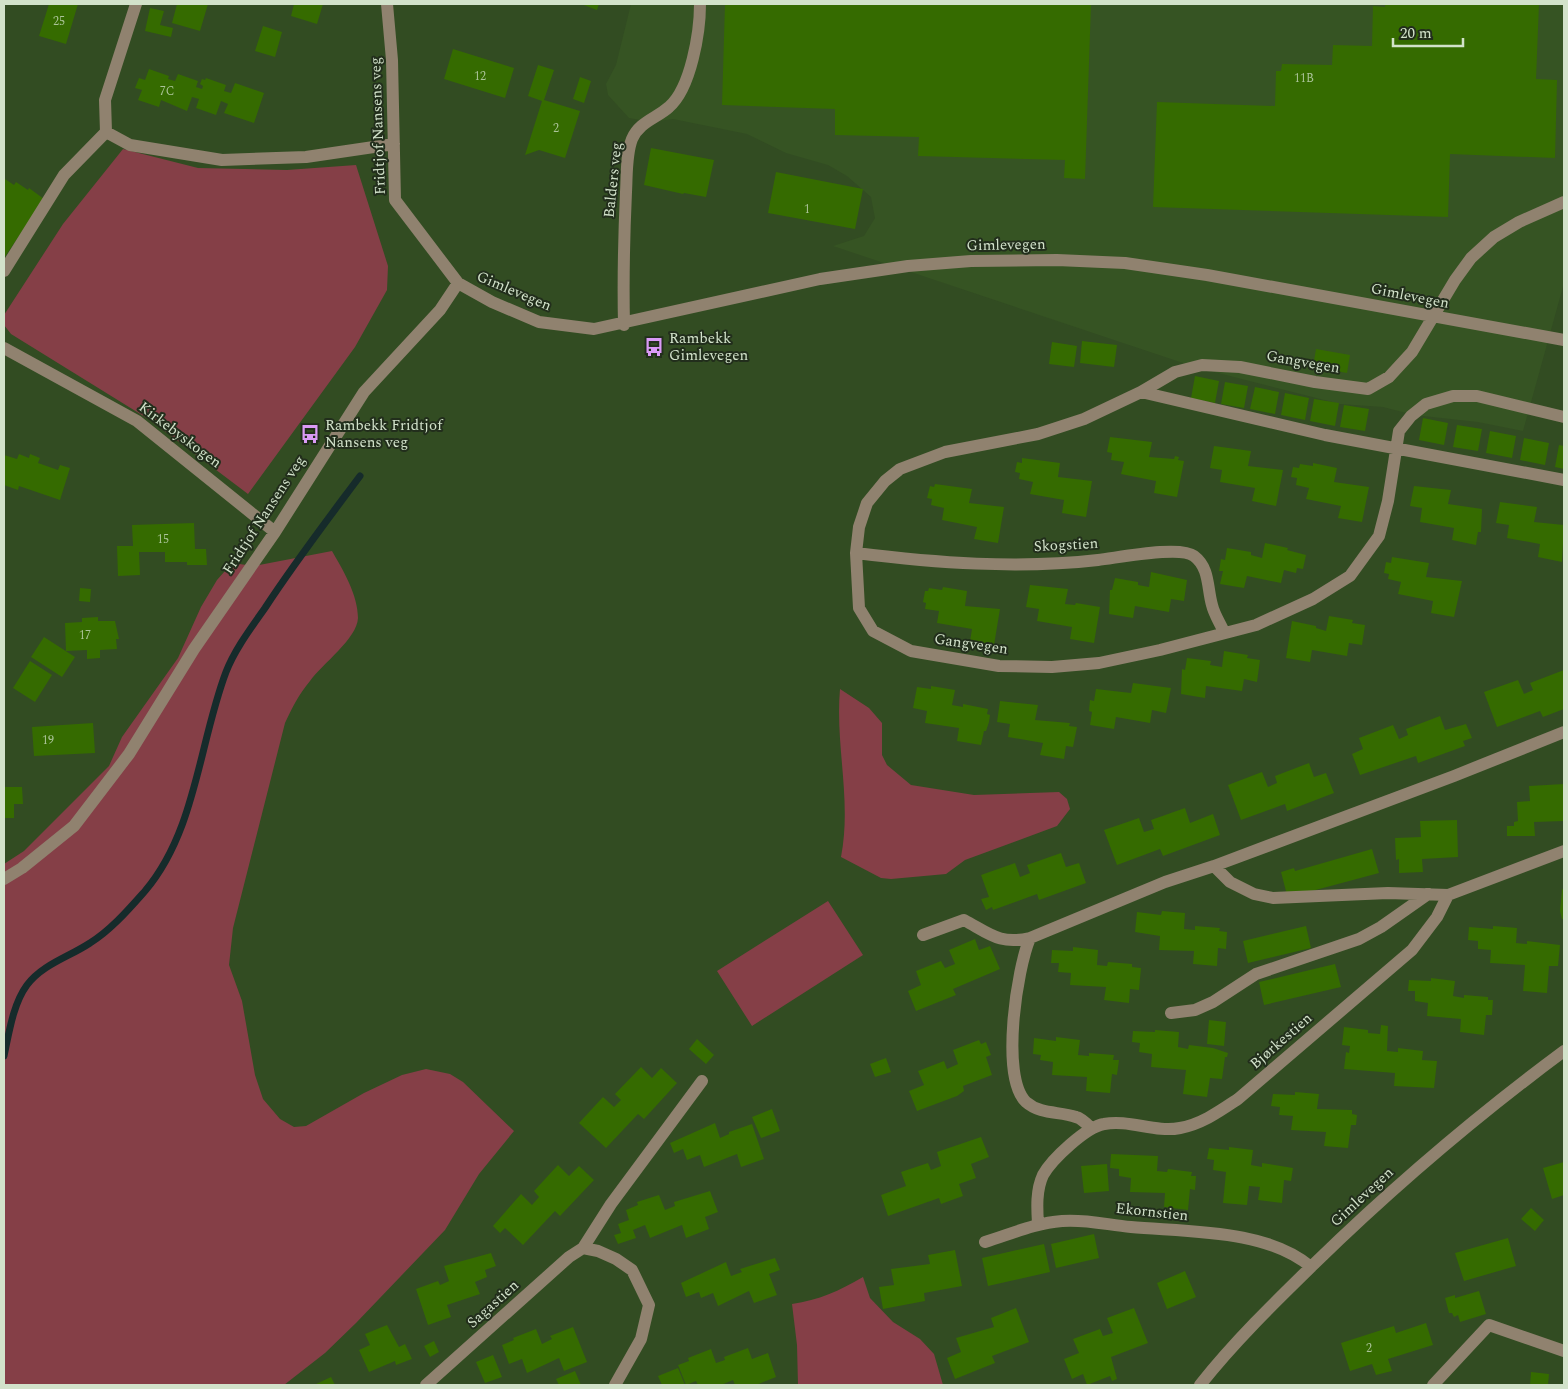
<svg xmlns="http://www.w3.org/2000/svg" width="1568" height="1389" font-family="Spectral,serif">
<rect width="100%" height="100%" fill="#324c22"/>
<path fill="#365423" d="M631 4H1564V283L1523 431 1478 422 1414 415 1383 407 1340 404 1195 367 833 246 864 236 875 218 871 197 847 176 828 165 786 153 747 134 673 119 651 122 629 118 608 95 606 84 616 65Z"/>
<path fill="#853f47" d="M123 149 198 168 287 170 356 165 388 266 387 290 355 347 248 494 150 420 11 334 4 325V315L63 224Z
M332 551C343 570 358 595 358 618 357 639 322 664 310 681 299 694 292 708 285 723L233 928 229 965 242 1001 255 1075 263 1099 280 1119 294 1127 306 1126 364 1093 402 1075 426 1069 450 1074 463 1082 514 1131 479 1174 445 1230 356 1323 325 1353 284 1385H4V864L24 851 109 766 122 737 178 658 201 607 217 580 232 563 254 566Z
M840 689 869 708 882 723V755L887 765 911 785 974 795 1059 792 1067 799 1070 809 1057 826 965 860 946 874 891 879 881 878 841 857C852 800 835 746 840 689Z
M828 901 863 955 752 1026 717 971Z
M863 1277 870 1298 893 1322 920 1339 934 1354 943 1385H798L797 1345 792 1304C819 1300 839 1291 863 1277Z"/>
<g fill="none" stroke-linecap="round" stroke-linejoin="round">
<path stroke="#162b2b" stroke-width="7" d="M4 1056C9 1033 13 1004 27 985 43 964 69 957 90 943 111 930 129 909 145 891 196 831 199 743 226 672 235 649 251 628 265 608 295 562 328 519 360 476"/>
</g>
<path fill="#356b00" d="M49 4H78L66 44 39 36Z
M177 4H208L200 31 172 23Z
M294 4H323L317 24 291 16Z
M581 4H599L597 10Z
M725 4H1091L1085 179 1064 178 1065 160 918 156 919 137 835 135V109L722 105Z
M1385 4H1539L1536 79 1557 80 1555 158 1450 154 1448 217 1153 207 1157 102 1275 106 1276 71H1281L1282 64 1332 65 1333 45 1372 46 1373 6 1385 7Z
M150 8 164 11 160 25 173 28 171 37 145 31Z
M263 26 282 32 275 57 255 51Z
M453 49 514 68 505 98 444 79Z
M538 65 554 70 544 100 580 111 565 158 539 150 525 155 542 101 528 96Z
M149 69 169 76 168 79 175 81 178 74 198 81 196 87 202 89 203 86 200 84 202 79 205 80 206 78 226 85 224 91 231 93 235 83 264 93 254 123 224 113 228 104 221 101 216 115 196 108 199 99 192 97 187 111 161 100 159 107 138 100 142 90 135 88 139 78 145 80Z
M580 77 591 81 584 103 573 99Z
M651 148 714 160 706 197 684 193 683 194 644 185Z
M776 172 863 189 855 229 768 213Z
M5 179 14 185 16 182 28 190 29 188 44 199 4 258Z
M1082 341 1117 345 1114 367 1080 363Z
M1052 342 1077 346 1074 367 1049 364Z
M1316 349 1350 355 1347 373 1313 367Z
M1195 376 1219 381 1215 403 1191 398Z
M1225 382 1248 386 1244 408 1221 404Z
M1255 387 1279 392 1275 414 1250 409Z
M1285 393 1309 398 1305 420 1281 415Z
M1314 399 1339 403 1335 426 1310 421Z
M1344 405 1369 409 1365 431 1340 427Z
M1423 418 1448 423 1444 445 1419 440Z
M1457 425 1482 429 1478 451 1453 447Z
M1490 431 1516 436 1512 458 1486 453Z
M1110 437 1152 442 1149 457 1174 459 1175 456 1179 457 1178 460 1184 461 1177 497 1154 493 1156 481 1121 474 1124 462 1111 460 1112 453 1107 452Z
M1524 438 1549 443 1545 465 1520 460Z
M1559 445 1564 446V469L1555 467Z
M1214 446 1251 451 1248 466 1283 470 1276 506 1252 501 1255 488 1220 482 1222 470 1210 468Z
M19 454 29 458 30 454 40 458 38 463 58 470 60 465 70 468 60 500 19 486 18 490 4 485V455L17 459Z
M1022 458 1060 463 1058 477 1092 481 1086 517 1062 513 1064 500 1030 494 1033 482 1019 479 1020 473 1015 472 1017 462 1022 463Z
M1313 463 1337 468 1334 482 1369 487 1362 522 1338 518 1341 506 1306 499 1309 488 1296 485 1297 478 1291 477 1293 467 1299 468 1300 464 1313 466Z
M935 484 972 489 969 503 1004 507 998 543 974 539 977 527 942 520 944 508 931 505 932 499 927 498 930 486 934 487Z
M1414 486 1451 490 1448 504 1482 509 1481 532H1478L1476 545 1452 540 1454 528 1420 522 1422 508 1410 506Z
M1500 502 1537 507 1534 522 1564 525 1562 562 1538 557 1540 544 1507 538 1509 525 1496 523Z
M194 523 195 549H206L207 565H187V562H165V552H139L140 575 118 576 117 546H133L132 525Z
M1265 543 1288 548 1287 550 1306 555 1303 569 1297 568 1296 573 1284 570 1281 583 1247 576 1244 588 1220 584 1223 571H1219L1221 559 1225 560 1227 548 1251 552V555L1262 558Z
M1392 557 1429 563 1426 577 1462 581 1454 617 1431 613 1433 601 1398 594 1401 582 1388 579 1389 574 1384 573 1386 562 1391 563Z
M1151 572 1187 580 1184 601 1171 599 1169 612 1135 606 1133 618 1109 614 1110 590H1112L1115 578 1138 582V585L1149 587Z
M1030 585 1068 589 1065 604 1075 605 1076 603 1100 607 1094 643 1070 639 1072 627 1037 621 1039 609 1026 607Z
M943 587 967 591 965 606 1000 609 994 645 970 641 972 629 937 623 939 611 925 609 926 603 923 602 925 591H928L929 588 942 590Z
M80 588 91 589 90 602 79 601Z
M1329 616 1353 620 1352 623 1365 625 1362 645 1349 643 1347 656 1312 650 1310 662 1286 658 1292 621 1316 626V628L1326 631Z
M98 617V621H115L119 639H116L117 649 100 650V658L87 659V650L66 651 65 623 82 622V618Z
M44 637 75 657 62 677 31 657Z
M1224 651 1248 655 1247 658 1260 660 1257 682 1244 679 1242 691 1206 686 1205 698 1181 694 1182 669 1185 670 1187 658 1211 661 1210 665 1222 667Z
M30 661 52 675 35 702 13 688Z
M1564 670V709L1543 717 1540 711 1497 727 1484 692 1518 680 1524 694 1533 690 1530 683Z
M1133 683 1171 688 1166 713 1152 710 1150 723 1116 717 1114 729 1090 725 1092 712 1089 711 1090 700 1094 701 1096 689 1131 693Z
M931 686 955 690 952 705 963 707V704L988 709 987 714 990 715 989 722 986 731H984L981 745 957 741 959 728 925 723 927 711 913 708 917 687 931 689Z
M1000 701 1038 705 1035 720 1070 723 1069 726 1077 727 1073 747 1066 746 1064 759 1040 755 1043 743 1008 737 1010 724 997 722Z
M1440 716 1445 730 1466 724 1472 738 1463 741 1465 746 1418 763 1416 756 1360 775 1352 754 1363 749 1359 738 1393 725 1399 739 1408 735 1406 729Z
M93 723 95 753 34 756 32 727Z
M1309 763 1314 777 1326 773 1334 793 1287 811 1285 804 1241 820 1228 785 1262 772 1268 787 1277 783 1275 776Z
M1564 784V821L1534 822 1535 836H1507V826H1514V822L1518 821 1517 802 1530 801 1529 786Z
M4 787H22L23 804H14V818H4Z
M1185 808 1190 823 1213 814 1220 835 1163 856 1160 849 1117 865 1104 830 1139 818 1144 832 1154 829 1151 820Z
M1457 820 1458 857 1422 859 1423 872 1399 873V859L1396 860 1395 838 1421 837 1420 821Z
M1372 849 1379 873 1297 895H1287L1281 872 1294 868 1295 871Z
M1061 853 1066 867 1079 863 1086 883 1039 900 1037 894 993 910 992 907 986 910 981 899 989 897 981 875 1015 863 1020 877 1030 873 1027 865Z
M1562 889 1564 890V919H1562L1560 911Z
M1162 911 1185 913 1184 929 1195 930V926L1220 928 1219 931 1227 932 1226 949 1218 948 1217 966 1193 964 1194 951 1159 950 1160 936 1135 932 1137 912 1161 915Z
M1306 926 1311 948 1248 963 1243 941Z
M1493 926 1517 928 1516 943 1527 944V941L1560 945 1558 966H1549L1547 993 1523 991 1525 965 1490 963 1491 950 1478 949V941L1468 940 1469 927 1493 929Z
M975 939 979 950 990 946 1000 969 953 989 956 995 916 1011 908 991 921 985 916 971 941 961 945 968 955 964 949 950Z
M1073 947 1098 950 1097 965 1107 966 1108 962 1132 964V967L1141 968 1139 990 1130 989 1129 1003 1104 1000 1106 987 1070 985 1071 973 1058 972 1059 963H1051L1052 950 1073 951Z
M1335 964 1341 987 1264 1005 1259 982Z
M1431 978 1455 981 1453 996 1464 998V995L1488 997V1000H1493L1492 1015H1486L1484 1035 1460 1032 1461 1019 1427 1016 1428 1003 1415 1001V991H1408L1409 980 1431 981Z
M1209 1020 1226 1022 1224 1046 1207 1044Z
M1381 1025 1388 1026 1387 1051 1398 1052V1048L1423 1051 1422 1060 1437 1061 1434 1088 1394 1086 1395 1073 1344 1069 1346 1052 1349 1053 1350 1046 1342 1045 1344 1027 1368 1030V1033L1380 1034Z
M1155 1030 1179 1032 1178 1047 1188 1049 1189 1045 1213 1048 1228 1053 1227 1057H1225L1222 1079 1210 1078 1207 1097 1183 1094 1186 1070 1151 1067 1152 1054 1139 1052 1140 1043 1132 1042 1133 1031 1155 1032Z
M1056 1037 1080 1040 1078 1055 1089 1056V1053L1114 1055 1113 1060H1119L1117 1075 1112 1074 1110 1093 1086 1091 1087 1077 1052 1075 1053 1062 1040 1060 1041 1055 1033 1054 1034 1038 1056 1041Z
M697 1039 714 1055 706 1064 689 1049Z
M979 1040 981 1044 986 1042 991 1055 986 1057 992 1075 963 1086 964 1091 957 1096 917 1111 909 1091 924 1085 918 1071 944 1061 947 1069 958 1064 953 1050Z
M886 1058 891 1072 875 1077 870 1064Z
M641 1067 652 1078 661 1068 677 1083 644 1119 638 1114 606 1148 579 1123 603 1097 614 1107 621 1100 615 1094Z
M1295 1092 1319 1094 1317 1109 1352 1110V1114L1357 1115 1356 1125H1351L1348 1148 1324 1146 1326 1132 1291 1130 1293 1116 1279 1115 1280 1107 1271 1106 1273 1094 1295 1095Z
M772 1109 780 1131 761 1138 752 1117Z
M715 1123 720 1138 729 1134V1132L752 1124 764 1159 741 1167 737 1154 704 1167 700 1155 687 1160 683 1149 674 1153 670 1143Z
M981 1137 989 1157 971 1164 976 1178 959 1184 963 1196 941 1204 939 1198 888 1216 881 1195 906 1186 901 1172 928 1163 931 1170 941 1166 937 1152Z
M1229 1147 1253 1150 1251 1165 1262 1167V1163L1293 1168 1291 1181 1284 1180 1282 1203 1258 1200 1260 1187 1249 1186 1247 1205 1223 1203 1226 1172 1213 1170 1214 1160 1207 1159 1209 1148 1229 1150Z
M1111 1154 1158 1156 1157 1171 1167 1172 1168 1169 1192 1172 1191 1176H1196L1195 1190 1190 1189 1188 1210 1164 1207 1165 1193 1130 1192 1131 1178 1119 1176V1169L1110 1168Z
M1564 1162V1195L1552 1199 1543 1168Z
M1107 1164 1109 1191 1084 1193 1081 1166Z
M558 1165 569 1176 579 1166 594 1180 560 1216 555 1211 523 1245 505 1228 500 1233 493 1226 521 1194 532 1205 539 1197 534 1191Z
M710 1191 718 1212 705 1217 709 1229 686 1238 682 1225 650 1238 645 1225 633 1230 636 1238 618 1244 614 1235 621 1233 618 1224 629 1220 626 1210 638 1205 637 1202 659 1195 665 1210 675 1206 674 1202Z
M1531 1208 1544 1220 1535 1231 1521 1219Z
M1094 1234 1099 1258 1056 1268 1051 1244Z
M1508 1238 1516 1266 1464 1281 1455 1253Z
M1044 1244 1050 1272 988 1286 982 1258Z
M955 1250 962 1286 924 1293 925 1301 883 1309 879 1287 894 1285 891 1269 930 1264 928 1255Z
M491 1253 496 1266 485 1270 487 1277 475 1282 480 1294 447 1305 451 1317 428 1325 416 1289 438 1281 440 1285 449 1281 444 1266Z
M775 1258 780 1270 769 1274 777 1295 754 1303 749 1291 718 1306 713 1293 701 1298 699 1292 686 1297 681 1283 726 1262 731 1276 742 1272 740 1269Z
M1185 1271 1196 1297 1167 1309 1157 1283Z
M1479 1291 1486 1314 1460 1322 1458 1315 1454 1317 1452 1313H1449L1445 1298 1455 1295V1298Z
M1016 1308 1029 1342 992 1356 995 1363 955 1379 947 1358 961 1352 956 1338 994 1327 991 1318Z
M1134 1308 1148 1343 1111 1357 1117 1379 1112 1381 1110 1376 1087 1385 1083 1374 1072 1379 1064 1359 1079 1353 1073 1339 1100 1329 1103 1336 1113 1333 1107 1318Z
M1426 1323 1433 1345 1388 1359 1392 1371 1376 1375 1372 1364 1350 1371 1341 1343 1394 1326 1396 1333Z
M387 1325 399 1347 405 1344 412 1359 396 1365 395 1361 369 1372 359 1350 370 1345 365 1334Z
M573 1327 587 1362 564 1371 559 1358 527 1373 522 1359 509 1364 502 1345 514 1340 513 1338 536 1329 542 1344 552 1339 550 1336Z
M434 1341 439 1352 430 1357 424 1346Z
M748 1348 752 1359 768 1353 776 1377 756 1385H735L733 1380 721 1385H698L696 1381 686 1385 678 1365 689 1361 688 1358 711 1349 716 1363 725 1360 724 1357Z
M493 1355 502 1377 485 1383 476 1362Z
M678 1368 685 1385H662L658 1376Z
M575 1371 581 1385H559L556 1379Z
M1531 1372 1549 1374 1548 1385H1530Z
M331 1377 335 1385H314Z"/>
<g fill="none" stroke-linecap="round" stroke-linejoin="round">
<path stroke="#90826f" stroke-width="12" d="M136 4 105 100 106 132 130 145 222 160 306 157 394 144
M387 4 392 60 395 200 458 283 492 302 539 322 594 329 820 279 908 266 971 261 1057 260 1125 263 1207 275 1564 340
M1564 202 1519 222 1494 237 1471 258 1455 280 1412 352 1389 377 1368 389 1315 382 1240 367 1202 365 1175 372 1141 392 1084 419 1038 434 945 452 900 469 885 481 867 503 859 527 856 553 859 608 873 631 911 651 999 666 1052 667 1099 663 1160 650 1256 625 1313 599 1350 576 1379 536 1388 501 1399 431 1411 416 1426 404 1453 396H1477L1564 417
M4 271 64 175 106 132
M624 325C623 280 624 236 626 192 627 175 626 154 632 139 639 122 657 118 669 107 691 88 700 32 700 4
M4 348 137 421 275 532
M1141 392 1325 435 1564 480
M856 553C936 563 1017 569 1098 560 1117 558 1180 545 1194 556 1210 568 1207 588 1212 605 1214 614 1220 623 1224 632
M1214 866 1230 882 1254 894 1273 898 1388 893 1448 895
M4 879 22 868 74 826 129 754 194 649 275 532 364 392 440 310 458 283
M923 935 964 920C990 934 1000 945 1030 938
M1171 1013 1195 1010 1213 1002 1256 974 1359 939 1381 927 1428 894
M1091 1128C1087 1124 1081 1118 1076 1117 1059 1111 1041 1115 1026 1102 1000 1077 1017 968 1030 938L1165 882 1214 866 1454 776 1564 732
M1038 1224C1037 1208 1036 1190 1043 1175 1052 1159 1086 1127 1104 1124 1129 1119 1155 1133 1180 1128 1202 1124 1220 1111 1238 1099L1412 950 1437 917 1448 895 1564 851
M985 1242C1011 1234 1035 1223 1062 1221 1086 1219 1108 1225 1131 1227 1187 1232 1267 1229 1311 1267
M583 1248 598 1251 616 1259 632 1270 649 1305 641 1339 615 1385
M426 1385 569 1257 583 1248 611 1204 702 1081
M1200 1385C1234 1342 1274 1303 1314 1264 1393 1187 1475 1117 1564 1051
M1433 1385 1489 1325 1564 1351"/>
</g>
<defs>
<g id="bus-bare" transform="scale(1.5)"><path d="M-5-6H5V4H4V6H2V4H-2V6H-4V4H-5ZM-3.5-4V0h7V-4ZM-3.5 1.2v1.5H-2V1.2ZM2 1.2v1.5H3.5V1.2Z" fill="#da9af6" stroke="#222e1c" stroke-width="2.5" paint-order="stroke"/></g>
</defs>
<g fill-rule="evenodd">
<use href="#bus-bare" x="654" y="347"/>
<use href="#bus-bare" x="310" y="434"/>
</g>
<g text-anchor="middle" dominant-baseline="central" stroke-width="4" stroke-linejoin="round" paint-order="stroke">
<g font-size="12" fill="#abc498">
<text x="59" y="21">25</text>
<text x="480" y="76">12</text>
<text x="1304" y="78">11B</text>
<text x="167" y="91">7C</text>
<text x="556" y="128">2</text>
<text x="807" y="209">1</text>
<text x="163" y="539">15</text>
<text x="85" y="635">17</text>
<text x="48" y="740">19</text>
<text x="1369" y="1348">2</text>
</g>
<g font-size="15" fill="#d2e2ca" stroke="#222e1c">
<text transform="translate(378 126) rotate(-92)">Fridtjof Nansens veg</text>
<text transform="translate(613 180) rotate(-84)">Balders veg</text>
<text transform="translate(1006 245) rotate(-1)">Gimlevegen</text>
<text transform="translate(514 291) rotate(23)">Gimlevegen</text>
<text transform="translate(1410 296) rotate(11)">Gimlevegen</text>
<text transform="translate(1303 362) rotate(10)">Gangvegen</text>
<text transform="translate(180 435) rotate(37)">Kirkebyskogen</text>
<text transform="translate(264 515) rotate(-57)">Fridtjof Nansens veg</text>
<text transform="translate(1066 545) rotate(-3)">Skogstien</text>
<text transform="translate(971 644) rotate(8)">Gangvegen</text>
<text transform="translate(1281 1041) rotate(-41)">Bjørkestien</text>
<text transform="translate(1362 1197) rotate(-43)">Gimlevegen</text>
<text transform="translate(1152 1212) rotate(6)">Ekornstien</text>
<text transform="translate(493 1304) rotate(-42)">Sagastien</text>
</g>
<g font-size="15" fill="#d2e2ca" stroke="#222e1c" text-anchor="start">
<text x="669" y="338">Rambekk<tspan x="669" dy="17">Gimlevegen</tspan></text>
<text x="325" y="425">Rambekk Fridtjof<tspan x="325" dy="17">Nansens veg</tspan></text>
</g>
</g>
<rect width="1568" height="1389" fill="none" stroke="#d2e2ca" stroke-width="10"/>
<path d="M1393 38v8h70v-8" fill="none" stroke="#d2e2ca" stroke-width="2.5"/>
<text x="1400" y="38" font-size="15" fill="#d2e2ca" stroke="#222e1c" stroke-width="4" paint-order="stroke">20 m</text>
</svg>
